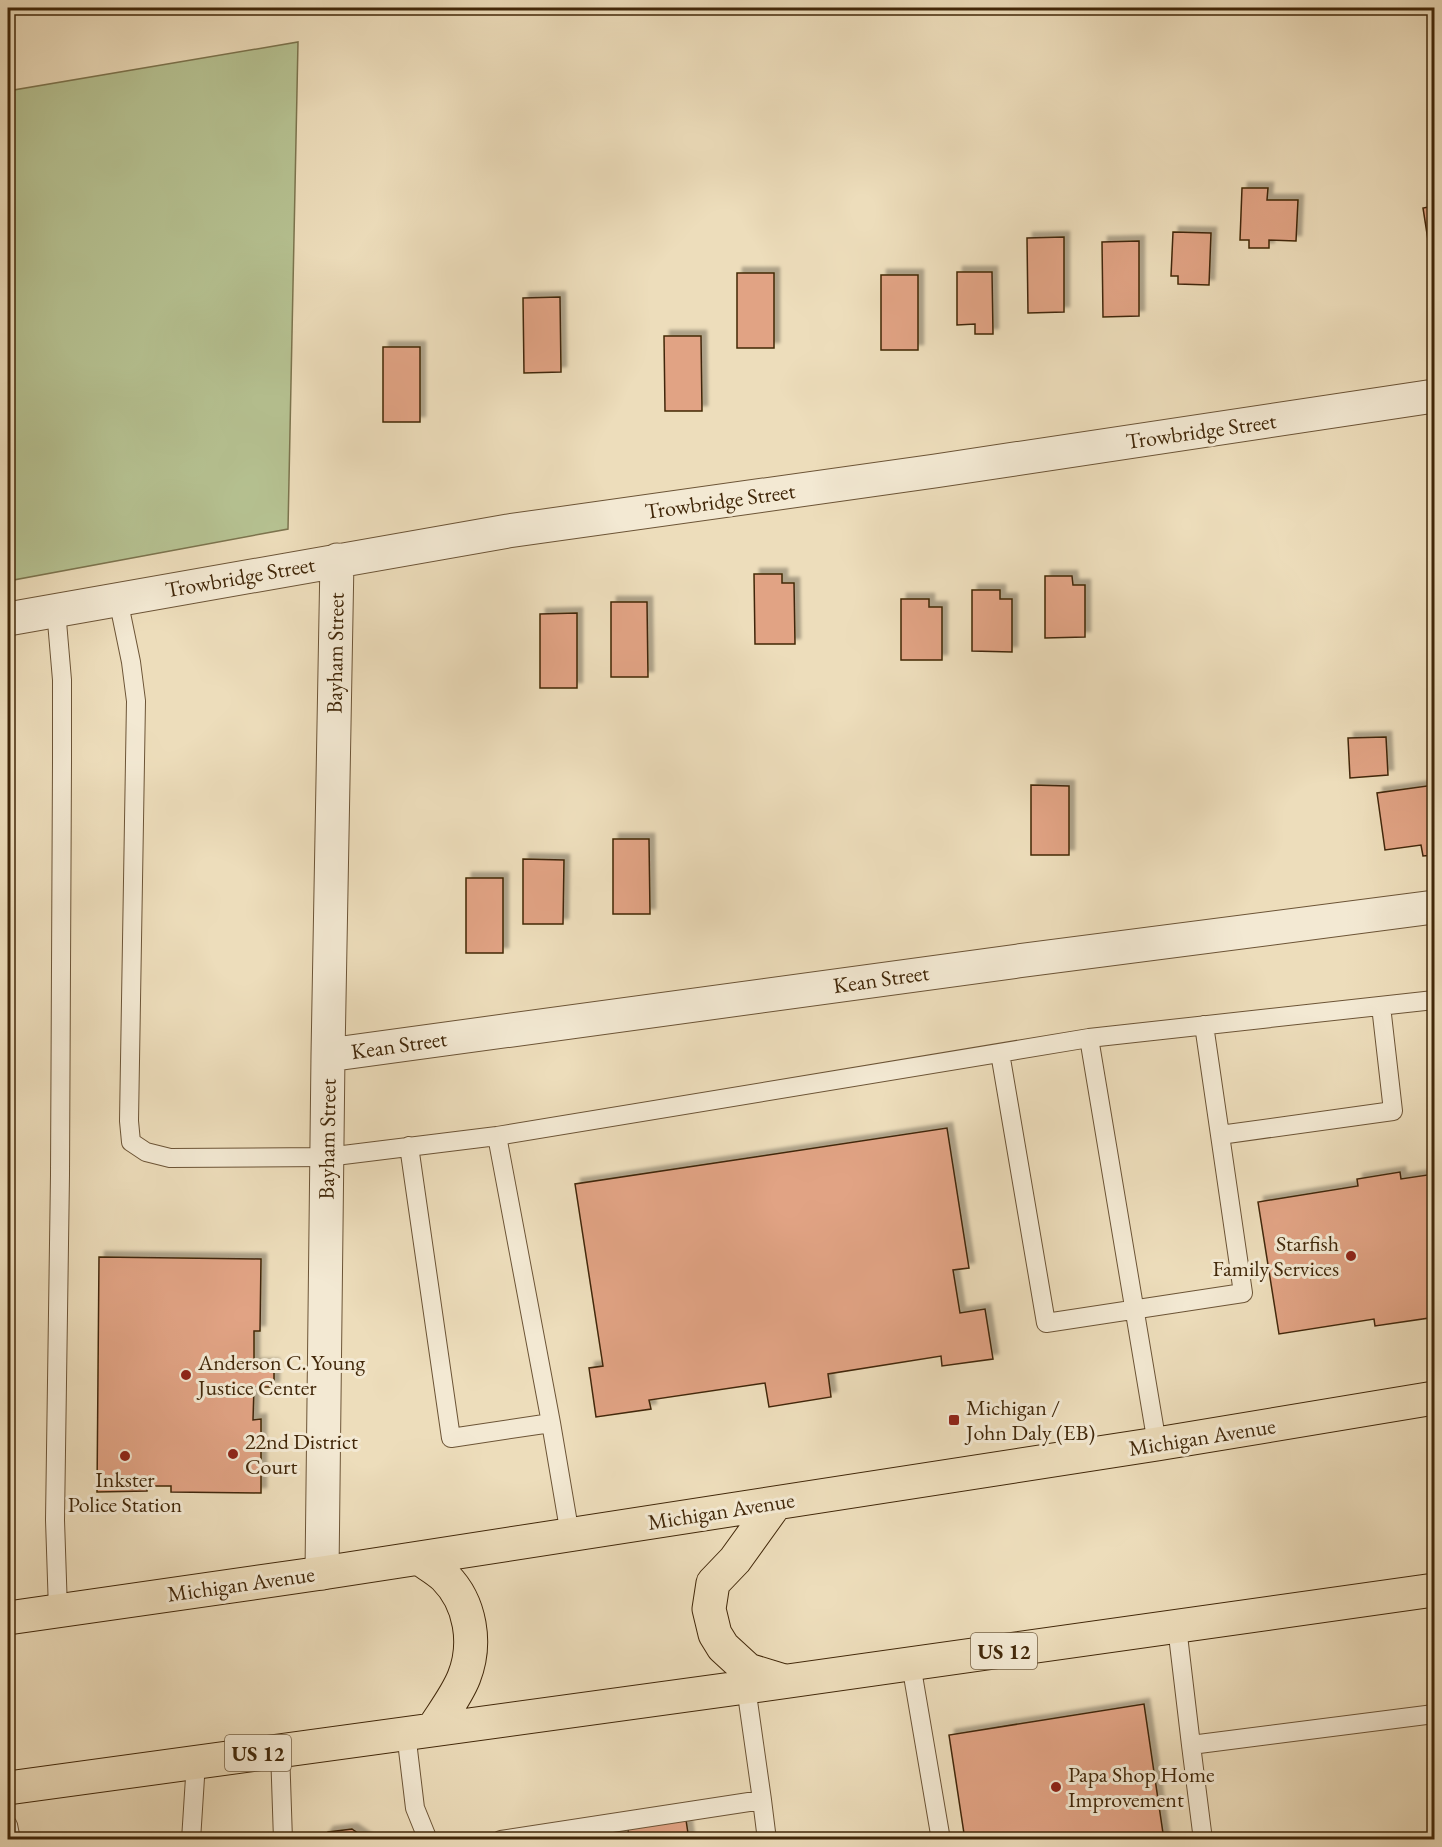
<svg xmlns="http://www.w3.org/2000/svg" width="1442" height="1847" font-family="'EB Garamond',serif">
<defs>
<filter id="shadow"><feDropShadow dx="5.5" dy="-5.5" stdDeviation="1.5" flood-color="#0004"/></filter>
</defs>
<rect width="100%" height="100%" fill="#edddbb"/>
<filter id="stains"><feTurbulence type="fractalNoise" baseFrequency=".00333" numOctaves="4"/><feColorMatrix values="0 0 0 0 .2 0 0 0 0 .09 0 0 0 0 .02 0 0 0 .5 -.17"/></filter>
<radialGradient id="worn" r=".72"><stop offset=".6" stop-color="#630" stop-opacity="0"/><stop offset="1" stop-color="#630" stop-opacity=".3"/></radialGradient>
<path fill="#b6c292" stroke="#7c744e" stroke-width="1.5" d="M298 42 288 529 8 581V91Z"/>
<path fill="#e1a384" stroke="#412709" stroke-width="1.5" filter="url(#shadow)" d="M1242 188H1268L1267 200H1298L1296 241 1269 240V248H1249V240H1240Z
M1434 206V271L1433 272 1423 208Z
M1173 232 1211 233 1209 285 1178 284V276H1171Z
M1064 237V312L1028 313 1027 238Z
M1139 241V316L1103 317 1102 242Z
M957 272H992L993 334H975V324L957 325Z
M737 273H774V348H737Z
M881 275H918V350H881Z
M560 297 561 372 524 373 523 298Z
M664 336H701L702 411H665Z
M383 347H420V422H383Z
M754 574H782V583H794L795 644H755Z
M1045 576H1072L1073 585H1085V637L1045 638Z
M972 590H1000V599H1012V652L972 651Z
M901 599H929V607H942V660H901Z
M611 602H647L648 677H611Z
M577 613V688H540V614Z
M1386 737 1388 775 1350 778 1348 738Z
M1031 785 1069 786V855H1031Z
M1434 785V855L1423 856 1421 845 1385 850 1377 793Z
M613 839H649L650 914H613Z
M523 859 564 860 563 924H523Z
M466 878H503V953H466Z
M947 1128 969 1268 953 1270 960 1313 985 1309 993 1359 942 1366 941 1356 828 1374 831 1397 769 1407 765 1383 649 1400 651 1409 596 1417 589 1368 603 1366 575 1184Z
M1400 1172 1401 1179 1434 1174V1310L1428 1311 1429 1318 1375 1326 1374 1319 1279 1334 1258 1202 1358 1186 1357 1179Z
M99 1257 261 1259 260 1331H254V1364H274V1387H254L253 1420 261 1419V1493L171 1492V1486H147V1491L97 1492Z
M1144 1704 1164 1840H965L949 1735Z
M686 1820 689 1840H629L628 1829Z
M352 1829 368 1840H322L328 1832Z"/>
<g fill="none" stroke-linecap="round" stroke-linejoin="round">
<g stroke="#6c5436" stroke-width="20">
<path id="lane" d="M118 599 131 662 136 701 129 1121 131 1142 146 1152 170 1158 327 1157 497 1136
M56 610 62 680V762L60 1175 55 1520 58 1610
M1089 1038 1434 1000
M1000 1053 1046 1323 1243 1293 1204 1025
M1220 1135 1393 1111 1381 1006
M409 1146 451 1438 551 1423
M570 1535 551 1423 497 1136 1089 1038 1157 1444
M1177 1627 1191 1745
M911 1664 941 1840
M406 1733 415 1808 428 1840
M280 1750 283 1840
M762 1800 767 1840
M8 1825 11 1840
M191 1840 196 1762
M501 1840 762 1800 746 1687
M1203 1840 1191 1745 1434 1714"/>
</g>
<g stroke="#6c5436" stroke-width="35">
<path id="street" d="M8 619 508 531 935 471 1434 396
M328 1055 1018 961 1434 907
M322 1573 328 1055 337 560"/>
</g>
<g stroke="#412709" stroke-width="35">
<path id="primary" d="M776 1503 735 1560 713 1583 709 1609 715 1634 723 1647 748 1670 784 1681
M419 1558C427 1564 438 1570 445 1577 471 1603 477 1644 464 1677 457 1695 443 1713 433 1729
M8 1618 322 1573 1157 1444 1434 1398
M8 1788 746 1687 1434 1590"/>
</g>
<use href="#lane" stroke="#f3e9d3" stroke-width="18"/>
<use href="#street" stroke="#f3e9d3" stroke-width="33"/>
<use href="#primary" stroke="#edddbb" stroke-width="33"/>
</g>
<g fill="#8f2418" stroke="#f3e9d3" stroke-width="2">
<circle cx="1351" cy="1256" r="6"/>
<circle cx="186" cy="1375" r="6"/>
<rect x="948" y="1414" width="12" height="12" rx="3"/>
<circle cx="233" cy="1454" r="6"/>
<circle cx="125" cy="1456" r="6"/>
<circle cx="1056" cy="1787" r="6"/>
</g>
<g text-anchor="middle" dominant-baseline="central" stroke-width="6" stroke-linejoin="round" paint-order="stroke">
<g fill="#f3e9d3" stroke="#766146" stroke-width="1.5">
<rect x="971" y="1633" width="66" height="36" rx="4.5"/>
<rect x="225" y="1735" width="66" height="36" rx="4.5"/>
</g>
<g font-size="21" font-weight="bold" fill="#412709">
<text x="1004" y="1651">US 12</text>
<text x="258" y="1753">US 12</text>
</g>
<g font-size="22" fill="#412709" stroke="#f3e9d3">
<text transform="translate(1201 431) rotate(-8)">Trowbridge Street</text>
<text transform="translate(720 501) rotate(-8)">Trowbridge Street</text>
<text transform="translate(240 577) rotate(-10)">Trowbridge Street</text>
<text transform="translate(335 653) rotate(-89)">Bayham Street</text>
<text transform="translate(881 979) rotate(-8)">Kean Street</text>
<text transform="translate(399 1045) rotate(-8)">Kean Street</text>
<text transform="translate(327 1139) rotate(-89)">Bayham Street</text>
<text transform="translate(1202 1437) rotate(-9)">Michigan Avenue</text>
<text transform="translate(721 1511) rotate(-9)">Michigan Avenue</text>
<text transform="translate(241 1584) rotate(-8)">Michigan Avenue</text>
</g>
<g font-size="22" fill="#412709" stroke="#f3e9d3" text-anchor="start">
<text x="1339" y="1243" text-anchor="end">Starfish<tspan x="1339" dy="25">Family Services</tspan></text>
<text x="198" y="1362">Anderson C. Young<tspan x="198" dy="25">Justice Center</tspan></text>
<text x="966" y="1407">Michigan /<tspan x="966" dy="25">John Daly (EB)</tspan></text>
<text x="245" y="1441">22nd District<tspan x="245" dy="25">Court</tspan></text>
<text x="125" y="1479" text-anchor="middle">Inkster<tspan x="125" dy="25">Police Station</tspan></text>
<text x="1068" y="1774">Papa Shop Home<tspan x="1068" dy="25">Improvement</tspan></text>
</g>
</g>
<rect width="1442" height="1847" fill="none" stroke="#edddbb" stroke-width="30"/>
<rect x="9" y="9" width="1424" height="1829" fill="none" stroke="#412709" stroke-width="3"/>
<rect x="15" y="15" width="1412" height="1817" fill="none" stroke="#412709" stroke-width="1.5"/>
<rect width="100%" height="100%" filter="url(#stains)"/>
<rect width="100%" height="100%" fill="url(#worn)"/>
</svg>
